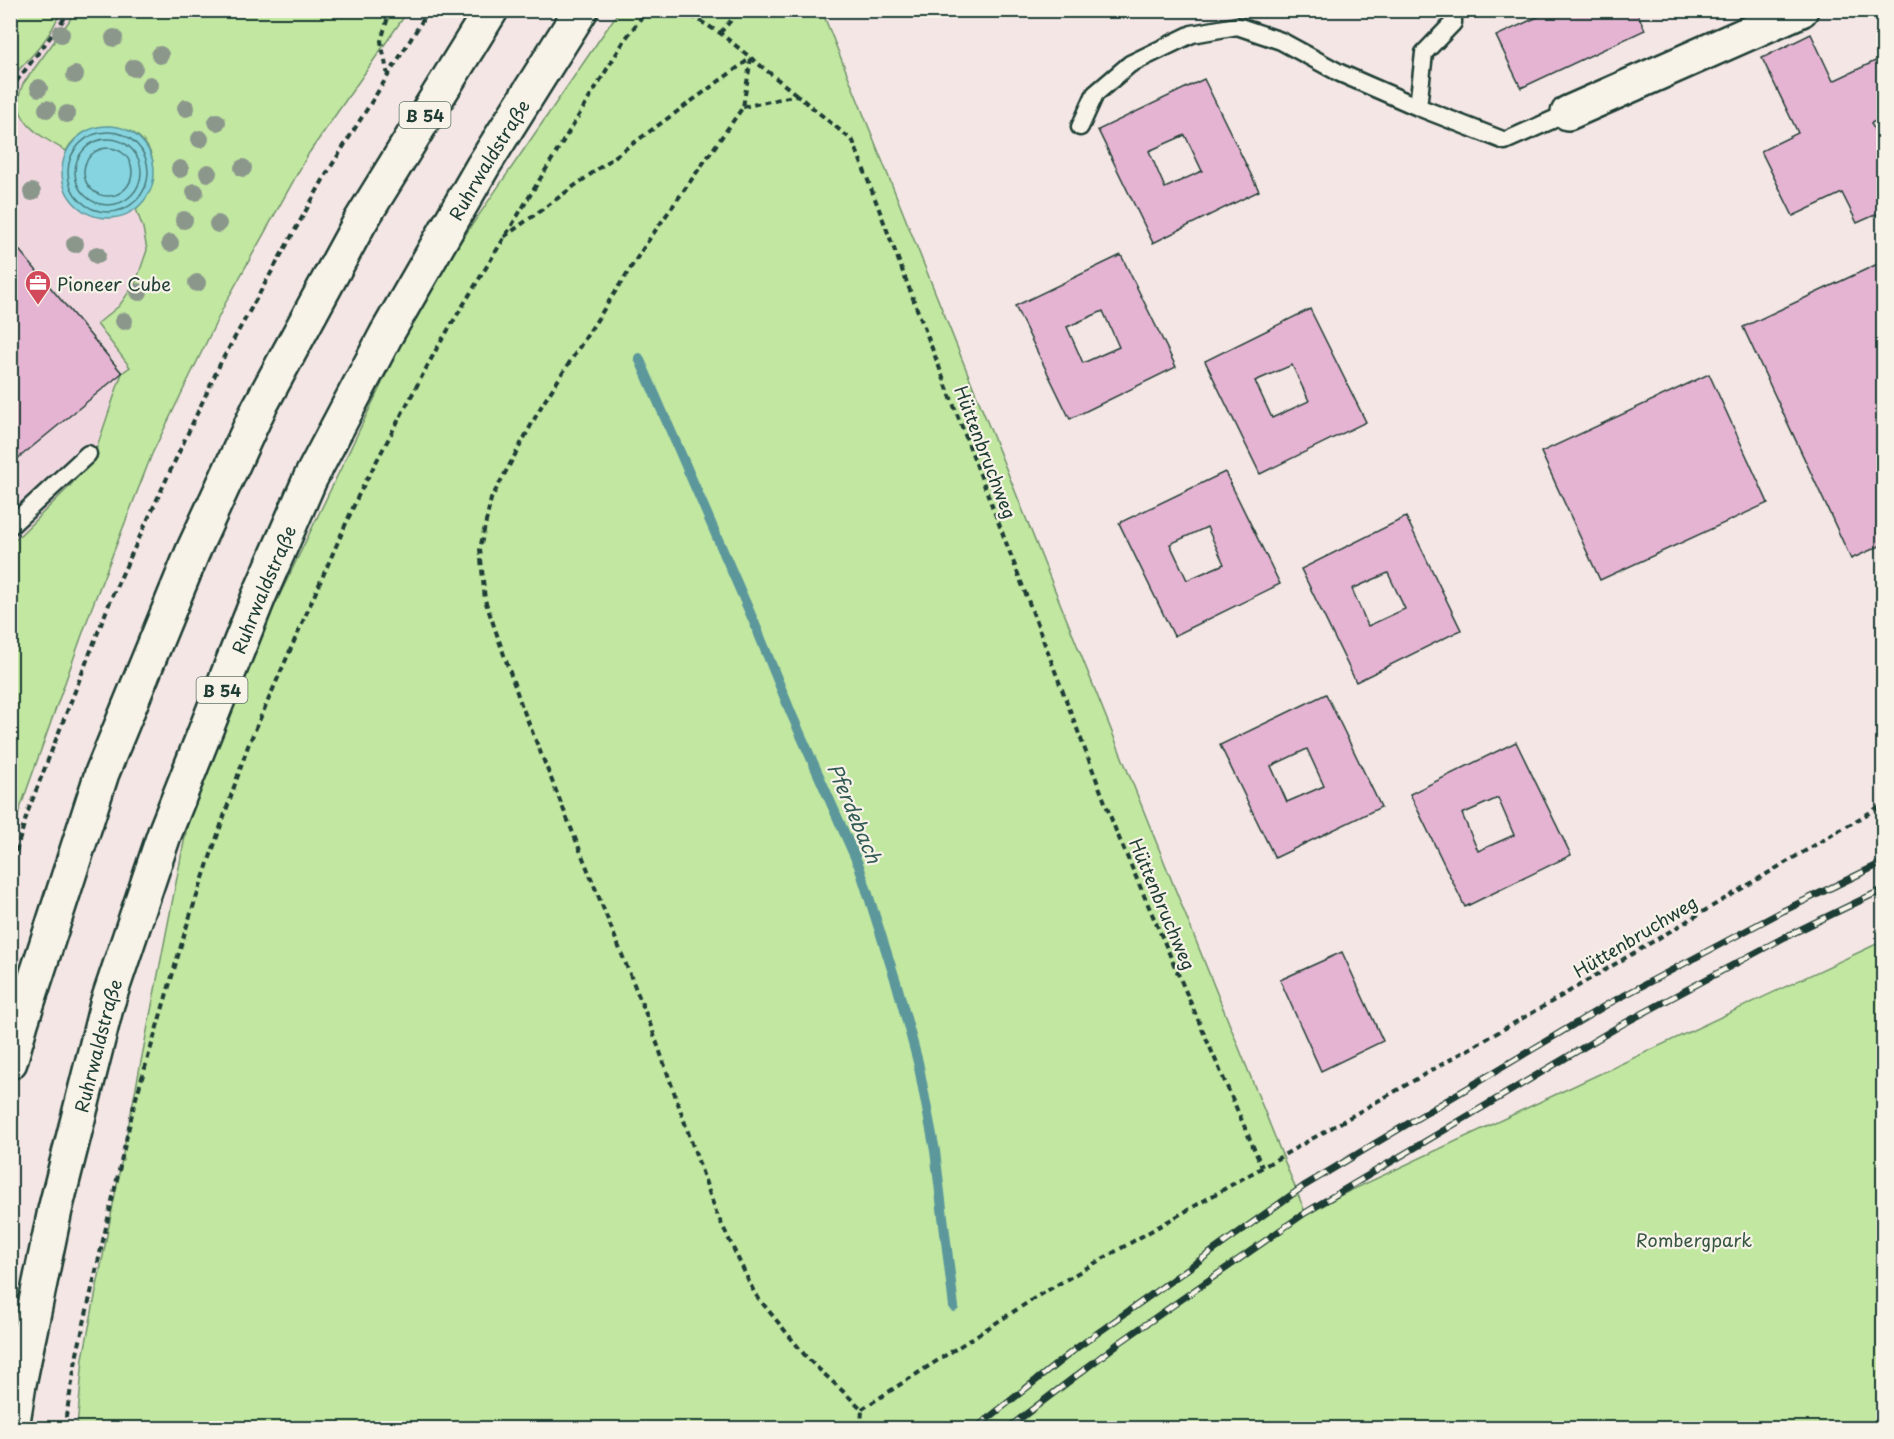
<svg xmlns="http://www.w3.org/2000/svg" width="1894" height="1439" font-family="'Playpen Sans',sans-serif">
<rect width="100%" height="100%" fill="#f4e6e4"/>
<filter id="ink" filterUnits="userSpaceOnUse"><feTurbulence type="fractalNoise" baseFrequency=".0167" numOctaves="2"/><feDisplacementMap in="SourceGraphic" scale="12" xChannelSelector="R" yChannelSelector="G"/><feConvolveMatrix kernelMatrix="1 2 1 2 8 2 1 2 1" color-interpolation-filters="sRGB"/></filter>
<g filter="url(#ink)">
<path fill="#f0d7df" d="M11 11H196L309 153 226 302 152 454 92 607 11 834Z"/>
<path fill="#c1e7a1" stroke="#70926a" stroke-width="1.5" d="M11 10 60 11C53 36 28 60 11 78Z
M72 11H408L309 153 226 302 152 454 92 607 11 834V544L70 486 94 456 122 373 130 367 97 324 119 306 136 282 147 250 143 228 136 209C144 202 145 195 148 185 150 178 154 169 153 162 146 119 85 115 66 151 40 136 7 119 23 84L70 20Z
M619 11H822L1305 1212 1883 941V1428H77L83 1358 200 760 426 292Z"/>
<path fill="#85d4e0" stroke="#5c989b" stroke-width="1.5" d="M62 172a46 46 0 1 1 92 0a46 46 0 1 1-92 0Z"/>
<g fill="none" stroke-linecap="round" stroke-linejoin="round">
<path stroke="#487979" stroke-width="1.5" d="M68 172a40 40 0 1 1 80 0a40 40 0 1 1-80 0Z
M75 172a33 33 0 1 1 66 0a33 33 0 1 1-66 0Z
M84 172a24 24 0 1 1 48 0a24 24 0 1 1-48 0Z"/>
<path stroke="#5c989b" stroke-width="10" d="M639 358 754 622 791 713 859 866 897 985 918 1062 935 1151 954 1307"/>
</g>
<path fill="#e6b4d3" stroke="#1f3d34" stroke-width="1.5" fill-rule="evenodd" d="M1540 10H1636L1645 30 1521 88 1496 36 1542 15Z
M1811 34 1833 81 1884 57V117L1871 123 1884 150V211L1857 223 1842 193 1793 216 1761 151 1798 133 1762 58Z
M1204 79 1259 191 1153 243 1098 130ZM1185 135 1202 171 1165 188 1149 151Z
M10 239 122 373 10 465Z
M1121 255 1176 367 1070 419 1015 306ZM1103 311 1119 347 1083 363 1067 327Z
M1884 261V544L1851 559 1743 327Z
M1310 309 1366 422 1260 474 1205 361ZM1292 365 1309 401 1272 418 1255 381Z
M1709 374 1768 503 1600 580 1541 452Z
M1225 472 1280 584 1174 636 1119 523ZM1207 527 1224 564 1187 580 1170 544Z
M1406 517 1461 630 1356 682 1301 569ZM1388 573 1405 609 1368 626 1352 589Z
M1326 694 1381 807 1275 858 1220 745ZM1307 749 1324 786 1287 802 1271 766Z
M1516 742 1571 855 1465 907 1410 794ZM1498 798 1514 835 1478 851 1462 814Z
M1342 952 1383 1041 1321 1071 1280 980Z"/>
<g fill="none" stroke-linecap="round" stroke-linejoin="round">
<g stroke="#1f3d34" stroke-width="21">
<path id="service" d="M1453 10V23L1424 53 1418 107 1505 141 1568 113
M1080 127 1095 94 1130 64 1192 34 1237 26 1281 41 1340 73 1418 107
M10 526 88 454"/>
</g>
<g stroke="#1f3d34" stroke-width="38">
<path id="minor" d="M1568 113 1801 10"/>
</g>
<g stroke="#1f3d34" stroke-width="38">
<g id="trunk">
<path d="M10 1062 21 1023 102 773 193 551 259 408 360 222 491 10"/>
<path id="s1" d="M12 1428 19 1384 55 1210 107 1004 164 835 259 596 310 479 386 335 483 166 581 10"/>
</g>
</g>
<path stroke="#1f3d34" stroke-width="4" stroke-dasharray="6 4.5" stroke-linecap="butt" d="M682 10 720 33 797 95
M720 33 740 10
M751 58 743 107 648 241 542 405 491 499 480 549 485 600 521 704 652 1029 716 1212 755 1294 808 1359 862 1409
M388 76 381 41 390 10
M10 90 64 19 66 10
M743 107 797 95 853 141 1116 831 1262 1167
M504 237 751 58
M10 872 28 811 113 594 221 362 327 173 429 10
M862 1409 1041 1294 1558 998 1884 804
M64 1428 77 1354 134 1105 188 922 248 746 359 494 437 348 626 38 647 10
M861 1428 862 1409"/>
<use href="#service" stroke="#f7f3e8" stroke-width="16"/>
<use href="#minor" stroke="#f7f3e8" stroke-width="33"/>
<use href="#trunk" stroke="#f7f3e8" stroke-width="33"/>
<g stroke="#1f3d34" stroke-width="7">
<path id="rail" d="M976 1428 1078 1347 1304 1186 1608 1004 1783 911 1884 862
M1008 1428 1119 1343 1305 1213 1621 1025 1785 937 1884 889"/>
</g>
<use href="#rail" stroke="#f7f3e8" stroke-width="4.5" stroke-dasharray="14" stroke-linecap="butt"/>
</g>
<g fill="#8c978c">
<circle cx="61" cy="34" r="9"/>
<circle cx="114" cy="38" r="9"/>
<circle cx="160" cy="55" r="9"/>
<circle cx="134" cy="68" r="9"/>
<circle cx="75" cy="75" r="9"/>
<circle cx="150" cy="85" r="9"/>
<circle cx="39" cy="88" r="9"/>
<circle cx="186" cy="108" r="9"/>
<circle cx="47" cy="109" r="9"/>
<circle cx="67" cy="114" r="9"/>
<circle cx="217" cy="122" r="9"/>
<circle cx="200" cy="139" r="9"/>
<circle cx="243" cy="168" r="9"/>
<circle cx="180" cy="169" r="9"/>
<circle cx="208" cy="173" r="9"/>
<circle cx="32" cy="192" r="9"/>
<circle cx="195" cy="192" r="9"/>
<circle cx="184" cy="220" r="9"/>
<circle cx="218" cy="224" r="9"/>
<circle cx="170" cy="243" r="9"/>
<circle cx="75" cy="244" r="9"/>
<circle cx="97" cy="255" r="9"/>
<circle cx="197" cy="283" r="9"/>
<circle cx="139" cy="292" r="9"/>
<circle cx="124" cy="321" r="9"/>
</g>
</g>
<defs>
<g id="office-pin" transform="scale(1.35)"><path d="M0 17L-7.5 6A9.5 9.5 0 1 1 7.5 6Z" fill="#d1495b" stroke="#f7f3e8"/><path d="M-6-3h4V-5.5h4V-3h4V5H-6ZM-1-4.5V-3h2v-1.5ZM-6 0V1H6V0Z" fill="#fff"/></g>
</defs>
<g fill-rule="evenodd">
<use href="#office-pin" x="38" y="283"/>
</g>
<g text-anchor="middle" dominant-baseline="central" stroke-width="4.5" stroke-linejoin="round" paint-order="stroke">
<g fill="#f7f3e8" stroke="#60746a" stroke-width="1.5">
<rect x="399.5" y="102" width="51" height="26" rx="4.5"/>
<rect x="196.5" y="677" width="51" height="26" rx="4.5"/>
</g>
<g font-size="16" font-weight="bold" fill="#1f3d34">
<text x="425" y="115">B 54</text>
<text x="222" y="690">B 54</text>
</g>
<g font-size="18" fill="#1f3d34" stroke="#f7f3e8">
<text stroke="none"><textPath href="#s1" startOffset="1364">Ruhrwaldstraße</textPath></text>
<text transform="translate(986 452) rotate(69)">Hüttenbruchweg</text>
<text stroke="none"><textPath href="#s1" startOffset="878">Ruhrwaldstraße</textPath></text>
<text transform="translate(1163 904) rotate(67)">Hüttenbruchweg</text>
<text transform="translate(1635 936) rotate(-31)">Hüttenbruchweg</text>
<text stroke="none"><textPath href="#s1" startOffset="392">Ruhrwaldstraße</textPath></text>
</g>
<g font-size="18" fill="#1f3d34" stroke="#f7f3e8" text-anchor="start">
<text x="57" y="283">Pioneer Cube</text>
</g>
<g font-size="18" fill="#375644" stroke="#f7f3e8">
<text x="1694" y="1239">Rombergpark</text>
</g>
<g font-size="20" font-style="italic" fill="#335b56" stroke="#f7f3e8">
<text transform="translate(855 813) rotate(67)">Pferdebach</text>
</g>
</g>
<rect width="1894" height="1439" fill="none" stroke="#f7f3e8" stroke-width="36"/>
<rect x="18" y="18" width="1858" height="1403" fill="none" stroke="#1f3d34" stroke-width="2" filter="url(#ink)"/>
</svg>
